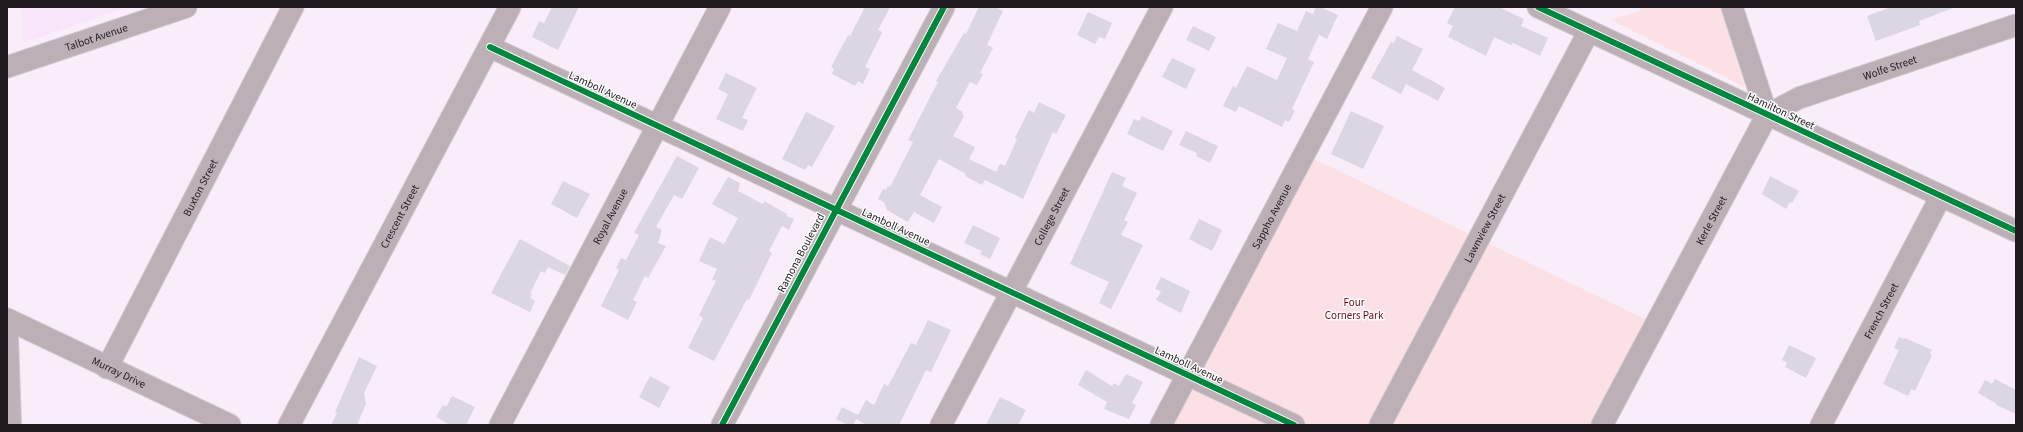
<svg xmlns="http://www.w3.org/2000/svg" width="2023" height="432" font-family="'Source Sans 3',sans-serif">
<rect width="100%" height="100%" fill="#f8edf9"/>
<path fill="#f8e5fa" d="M22 7H127L23 43Z"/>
<path fill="#fbe1e5" d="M1639 7H1721L1745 87 1611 20 1640 11Z
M1304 154 1655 324 1602 425H1161Z"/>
<path fill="#dcd6e1" d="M552 7H579L558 50 532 37 539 21 544 23Z
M865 7H890L878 30 882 32 881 35 865 67 870 69 863 84 858 81 855 86 832 74 834 69 831 67 848 35 850 36Z
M979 7H995L1003 11 987 45 993 48 980 73 983 74 977 85 970 82 956 108 963 112 962 114 964 116 953 136 975 147 969 159 996 172 1000 164 1005 166 1017 139 1015 138 1029 110 1034 113 1039 102 1066 115 1056 134 1053 132 1023 199 985 180 982 185 965 176 966 174 939 159 920 195 942 207 934 223 914 212 908 222 887 210 884 202 878 199 883 189 886 190 888 186 890 187 913 142 908 140 938 82 936 81 964 33 966 34Z
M1316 7H1320L1338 15 1327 39 1319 35 1308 59 1314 62 1292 109 1295 111 1289 122 1285 120 1282 127 1239 106 1236 112 1223 106 1233 86 1236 88 1247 66 1277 80 1287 58 1266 49 1278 23 1297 31 1306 11 1313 14Z
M1455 7H1499L1524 19 1521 26 1548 38 1540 56 1513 43 1511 45 1494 37 1486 56 1448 37 1453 26 1447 23Z
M1891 7H1952L1953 8 1919 21 1920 25 1876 41 1867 16Z
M1088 12 1112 23 1105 39 1099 37 1095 44 1077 35Z
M1193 26 1216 37 1209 51 1186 40Z
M1397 36 1423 49 1412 70 1445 88 1438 101 1406 84 1401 94 1371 78 1391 42 1394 43Z
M1172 58 1196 69 1186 89 1162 77Z
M726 73 757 88 742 118 748 120 743 131 716 119 728 94 718 89Z
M1351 111 1384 126 1363 169 1331 154Z
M806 112 835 126 812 167 808 165 805 170 782 159Z
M1142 116 1173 131 1163 151 1127 134 1134 119 1139 121Z
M1186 131 1218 146 1210 163 1196 156 1197 153 1179 145Z
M677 156 699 168 682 199 674 195 656 227 662 230 658 243 666 246 648 278 645 276 633 300 637 302 628 320 601 306 619 270 616 268 621 258 626 260 639 235 634 233 640 222Z
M1112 172 1126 178 1122 186 1137 193 1124 220 1128 222 1121 235 1143 245 1111 309 1099 303 1109 282 1070 264Z
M1770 176 1799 191 1792 203 1790 202 1786 209 1762 194Z
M728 177 740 183 738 191 763 204 764 201 787 214 786 216 794 219 789 230 782 226 769 251 772 253 749 300 747 299 714 361 688 348 703 318 699 315 716 281 712 279 717 269 699 261 710 237 724 244 738 218 712 204Z
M563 181 590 194 577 218 551 204Z
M1199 219 1222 230 1212 251 1189 239Z
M973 225 1000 238 990 259 980 254 982 251 964 243Z
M520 239 570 266 565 275 548 267 545 273 541 271 530 294 532 295 530 298 535 301 530 312 491 293Z
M1161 277 1190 291 1181 313 1156 300 1161 291 1155 289Z
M928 320 951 330 931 372 926 370 899 425H867L856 419 866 400 874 405 884 384 888 386 911 343 916 345Z
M1899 337 1904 339 1905 338 1932 350 1930 354 1932 355 1915 391 1911 389 1908 396 1883 384 1899 350 1894 348Z
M1789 345 1816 358 1806 378 1785 367 1787 363 1782 360Z
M359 357 377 366 364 393 366 404 357 425H331L337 413 335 412Z
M1086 370 1112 386 1114 383 1119 386 1126 374 1143 382 1132 403 1136 405 1129 419 1104 409 1107 402 1078 385Z
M650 376 670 387 659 408 639 397Z
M1995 379 2016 390V414L1996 405 1997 404 1978 393 1985 380 1992 384Z
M452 396 475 407 466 425H450L436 417 443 405 446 407Z
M1000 397 1026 410 1018 425H986Z
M842 407 858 415 853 425H848L836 419Z"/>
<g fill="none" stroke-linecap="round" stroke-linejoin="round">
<g stroke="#d0c8d1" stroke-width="23">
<g id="minor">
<path d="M1538 7 2016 231"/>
<path d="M490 47 1294 425"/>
<path id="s1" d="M7 67 186 7"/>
<path id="s2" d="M1767 115 1799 98 2016 25"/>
<path id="s3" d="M7 319 230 425"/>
<path id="s4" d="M107 368 293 7"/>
<path id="s5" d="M289 425 510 7"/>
<path id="s6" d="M500 425 720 7"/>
<path d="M722 425 944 7"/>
<path id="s7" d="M941 425 1162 7"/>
<path id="s8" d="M1161 425 1382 7"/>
<path id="s9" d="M1380 425 1589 31"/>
<path id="s10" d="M1602 425 1767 115 1732 7"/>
<path id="s11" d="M1821 425 1941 196"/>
</g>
</g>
<g stroke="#d0c8d1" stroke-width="24">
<path id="major" d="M7 337 10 425"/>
</g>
<use href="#minor" stroke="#bcafb6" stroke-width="21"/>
<use href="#major" stroke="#beb1b9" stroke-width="22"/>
<g stroke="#fdfdfd" stroke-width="8">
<path id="cycleway" d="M1538 7 2016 231
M490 47 1294 425
M722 425 944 7"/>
</g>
<use href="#cycleway" stroke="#00873e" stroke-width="6"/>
</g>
<g text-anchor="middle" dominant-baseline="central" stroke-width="3" stroke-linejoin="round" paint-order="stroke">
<g font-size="11" fill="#211a21" stroke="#fdfdfd">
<text stroke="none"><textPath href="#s1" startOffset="94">Talbot Avenue</textPath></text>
<text stroke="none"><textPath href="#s2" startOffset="132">Wolfe Street</textPath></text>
<text transform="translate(603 90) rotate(25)">Lamboll Avenue</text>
<text transform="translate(1781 111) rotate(25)">Hamilton Street</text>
<text stroke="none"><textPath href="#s4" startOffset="203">Buxton Street</textPath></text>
<text stroke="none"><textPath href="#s5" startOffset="236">Crescent Street</textPath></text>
<text stroke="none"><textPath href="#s6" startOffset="236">Royal Avenue</textPath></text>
<text stroke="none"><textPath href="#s7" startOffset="236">College Street</textPath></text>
<text stroke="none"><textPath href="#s8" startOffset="236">Sappho Avenue</textPath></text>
<text stroke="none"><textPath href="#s10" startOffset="232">Kerle Street</textPath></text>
<text transform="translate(896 227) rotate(25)">Lamboll Avenue</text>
<text stroke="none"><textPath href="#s9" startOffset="223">Lawnview Street</textPath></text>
<text transform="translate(801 253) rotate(-62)">Ramona Boulevard</text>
<text stroke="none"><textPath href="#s11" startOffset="129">French Street</textPath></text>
<text transform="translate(1189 365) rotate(25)">Lamboll Avenue</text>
<text stroke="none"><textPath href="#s3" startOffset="124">Murray Drive</textPath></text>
</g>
<g font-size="11" fill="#740814" stroke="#fdfdfd">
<text x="1354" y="302">Four<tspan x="1354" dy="13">Corners Park</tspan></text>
</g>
</g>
<rect width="2023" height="432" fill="none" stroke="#211a21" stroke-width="16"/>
</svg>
